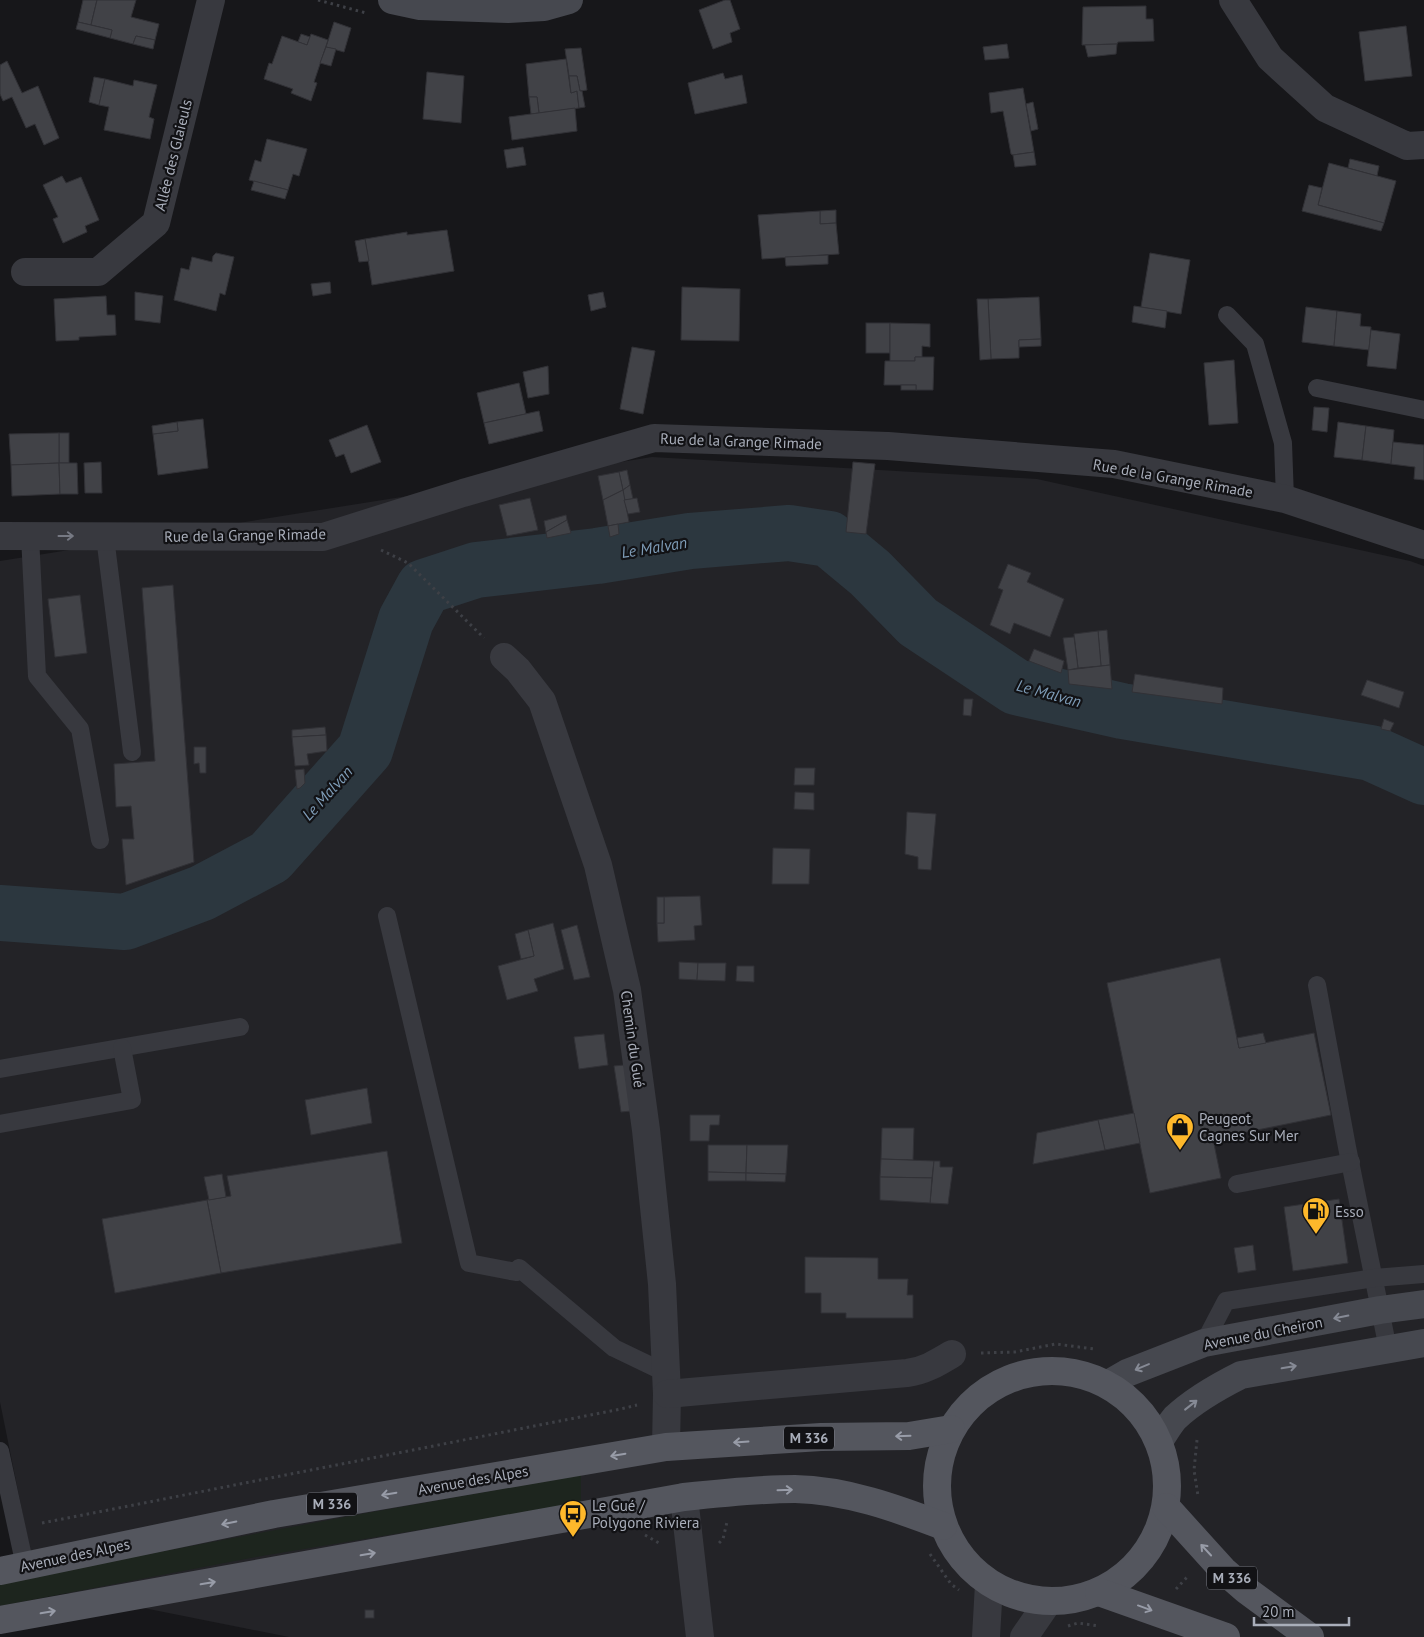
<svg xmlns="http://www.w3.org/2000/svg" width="1424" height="1637" viewBox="0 0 1424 1637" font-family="'PT Sans',sans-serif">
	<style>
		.built { fill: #232327 }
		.green { fill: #1d251e }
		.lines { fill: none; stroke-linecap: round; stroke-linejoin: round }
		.river { stroke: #2c373f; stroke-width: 56 }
		.building { fill: #414247; stroke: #313136 }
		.path { stroke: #3e4046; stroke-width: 3; stroke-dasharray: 2.5 4; stroke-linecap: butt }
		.lane { stroke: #38393f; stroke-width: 18 }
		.street { stroke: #38393f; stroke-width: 28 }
		.secondary { stroke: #46484f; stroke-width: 28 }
		.primary { stroke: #54565e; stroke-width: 28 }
		.oneway { stroke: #767983 }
		.oneway2 { stroke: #868a95 }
		.oneway3 { stroke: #989ca8 }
		.labels { text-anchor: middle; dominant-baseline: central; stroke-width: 4.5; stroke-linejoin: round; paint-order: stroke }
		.shield { fill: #121215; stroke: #7c7f88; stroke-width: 1 }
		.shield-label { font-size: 14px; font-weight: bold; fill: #a9aeba }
		.street-label { font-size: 15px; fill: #a9aeba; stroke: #121215 }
		.poi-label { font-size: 15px; fill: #a9aeba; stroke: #121215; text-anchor: start }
		.water-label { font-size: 16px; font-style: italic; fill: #7e9cb7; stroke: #121215 }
	</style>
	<rect width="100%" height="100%" fill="#17171a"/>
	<path class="built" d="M652 457 1037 479 1410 561 1424 566V1637H289L69 1593 47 1584 35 1575 0 1402V561Z"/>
	<path class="green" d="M581 1475V1503L256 1557 0 1606V1582L350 1516Z"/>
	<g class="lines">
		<path class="river" d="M0 913 125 922 202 893 270 857 365 750 406 620 424 587 476 570 597 556 690 541 789 533 829 539 870 573 918 622 1016 687 1122 711 1371 753 1424 777"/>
	</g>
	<g class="building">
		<path d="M83 0H97L91 25 78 22Z"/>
		<path d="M97 0H136L131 17 159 24 155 40 136 36 133 44 110 38 112 30 91 25Z"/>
		<path d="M725 0H730L740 29 730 33 732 42 713 49 699 10Z"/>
		<path d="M1146 6V19H1153L1154 41 1118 42 1117 44 1082 45 1083 7Z"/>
		<path d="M78 22 112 30 110 38 76 29Z"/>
		<path d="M334 22 351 28 344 52 326 47Z"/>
		<path d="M1406 26 1412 76 1365 81 1359 32Z"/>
		<path d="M301 34 310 37 307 45 298 42Z"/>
		<path d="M311 34 328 40 314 82 317 83 311 101 291 93 293 89 264 79 269 63 272 64 282 36 307 45Z"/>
		<path d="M136 36 155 40 153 49 133 44Z"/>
		<path d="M1007 44 1009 58 985 60 983 47Z"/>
		<path d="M1117 44 1116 54 1088 57 1085 45Z"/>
		<path d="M326 47 336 49 331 66 320 63Z"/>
		<path d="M581 48 587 90 580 91 577 76H569L565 49Z"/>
		<path d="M566 59 571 93 577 91 579 108 539 113 537 97H529L526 64Z"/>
		<path d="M7 61 22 93 38 86 59 138 44 145 35 124 26 128 12 97 3 101 0 94V65Z"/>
		<path d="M427 72 464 76 461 123 423 119Z"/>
		<path d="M723 73 725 79 742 75 747 103 695 114 688 83Z"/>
		<path d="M569 76H577L580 91H582L585 107 579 108 577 91 571 93Z"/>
		<path d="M94 77 105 79 99 105 89 102Z"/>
		<path d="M105 79 133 86 134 80 157 85 149 117 154 119 150 139 104 130 109 107 99 105Z"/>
		<path d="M1023 88 1034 152 1013 155 1011 154 1003 111 991 113 989 93Z"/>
		<path d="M529 97H537L539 113 531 114Z"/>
		<path d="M1033 102 1038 129 1031 131 1026 104Z"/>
		<path d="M575 108 577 131 512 140 509 117Z"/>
		<path d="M267 139 307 149 299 176 293 174 288 190 249 180 255 160 261 162Z"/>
		<path d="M523 147 526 165 507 168 504 150Z"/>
		<path d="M1034 152 1036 165 1015 167 1013 155Z"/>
		<path d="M1350 159 1379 166 1377 176 1348 168Z"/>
		<path d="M1329 163 1396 181 1384 223 1318 205Z"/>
		<path d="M62 176 66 183 81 177 99 220 85 226 87 232 63 243 53 219 58 217 43 185Z"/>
		<path d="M254 181 288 190 285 199 251 190Z"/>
		<path d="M1309 185 1322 188 1318 205 1384 223 1381 231 1302 211Z"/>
		<path d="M836 210V223L820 224V211Z"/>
		<path d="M820 211V224L836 223 839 254 762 259 758 215Z"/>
		<path d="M447 230 454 271 372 285 365 239 407 232V235Z"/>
		<path d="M365 239 369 261 359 262 355 241Z"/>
		<path d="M216 253 234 257 225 295 220 293 216 311 174 300 181 268 189 270 192 257 212 262 213 256Z"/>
		<path d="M1150 253 1190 260 1181 314 1141 307Z"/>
		<path d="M828 255V264L786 266 785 257Z"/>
		<path d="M330 282 331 293 313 296 311 284Z"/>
		<path d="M682 287 740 289 739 341 681 340Z"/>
		<path d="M135 292 163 296 160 323 135 320Z"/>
		<path d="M603 292 606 307 591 311 588 295Z"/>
		<path d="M106 296 107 315H115L116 335 79 337V340L56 341 54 299Z"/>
		<path d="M1039 297 1041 339 1019 340V358L991 359 988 299Z"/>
		<path d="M977 299H988L991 359 980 360Z"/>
		<path d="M1134 306 1167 311 1165 328 1132 322Z"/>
		<path d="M1306 307 1337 311 1334 346 1302 342Z"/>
		<path d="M1337 311 1361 314 1360 326 1371 327 1369 350 1334 346Z"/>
		<rect x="866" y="323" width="24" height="30"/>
		<path d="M890 323 930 324V347L922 346V357H915V361H890Z"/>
		<path d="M1371 330 1400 334 1396 369 1367 366Z"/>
		<path d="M1041 339V346L1019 347V340Z"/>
		<path d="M632 347 655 351 643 414 620 409Z"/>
		<path d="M915 357H934L933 390H916V385H884L885 361H915Z"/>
		<path d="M1234 360 1238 423 1209 425 1204 363Z"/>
		<path d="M548 366 549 394 528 398 523 372Z"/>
		<path d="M519 383 526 414 484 423 477 393Z"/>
		<rect x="901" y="385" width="15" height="5"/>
		<path d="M1314 407 1329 408 1327 432 1312 430Z"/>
		<path d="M539 411 543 431 489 444 484 423Z"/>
		<path d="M203 419 208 468 158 475 153 434 178 431 177 422Z"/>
		<path d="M177 422 178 431 153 434 152 426Z"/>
		<path d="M1338 422 1366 426 1362 460 1334 457Z"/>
		<path d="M367 425 381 462 351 473 344 454 336 457 329 440Z"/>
		<path d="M1366 426 1394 430 1391 464 1362 460Z"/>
		<rect x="59" y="433" width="10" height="30"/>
		<path d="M59 433V463L11 465 9 434Z"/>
		<path d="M1393 442 1424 445V480L1414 479 1415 467 1391 464Z"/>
		<path d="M101 462 102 493H85L84 463Z"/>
		<path d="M853 462 875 464 866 534 846 532Z"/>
		<path d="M59 463 60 494 12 496 11 465Z"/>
		<path d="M59 463H77L78 494H60Z"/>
		<path d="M627 470 630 485 623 490 619 472Z"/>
		<path d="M619 472 623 490 603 500 598 476Z"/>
		<path d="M630 485 633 499 624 500 623 490Z"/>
		<path d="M623 490 629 522 608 526 603 500Z"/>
		<path d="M530 498 538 530 507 536 499 505Z"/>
		<path d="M637 498 640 512 628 514 624 500Z"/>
		<path d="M566 515 567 520 546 532 544 521Z"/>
		<path d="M567 520 571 533 547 538 546 532Z"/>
		<path d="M618 524 619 534 610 537 608 526Z"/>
		<path d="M1008 564 1031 573 1027 582 1064 599 1050 637 1014 623 1010 634 990 625 1003 590 998 588Z"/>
		<path d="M173 585 194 862 126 885 122 839H134L131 806 116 807 114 764 155 761 142 588Z"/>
		<path d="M80 595 87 653 55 657 48 599Z"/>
		<path d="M1107 630 1110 665 1101 666 1098 631Z"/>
		<path d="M1098 631 1101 666 1078 668 1074 634Z"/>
		<path d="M1074 637 1078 668 1068 670 1063 638Z"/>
		<path d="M1034 649 1064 661 1061 673 1029 661Z"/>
		<path d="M1110 665 1112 689 1069 684 1068 670Z"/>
		<path d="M1135 674 1223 688 1222 704 1132 692Z"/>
		<path d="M1367 680 1404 692 1399 708 1361 695Z"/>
		<path d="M964 699H973L971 716 963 715Z"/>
		<path d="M1384 719 1394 723 1390 731 1381 729Z"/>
		<path d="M325 727 326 735 292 737V730Z"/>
		<path d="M326 735 327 751 307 754 309 765 295 766 292 737Z"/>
		<path d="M194 747H206V773H200L199 763 194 764Z"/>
		<path d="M795 768H815L814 785H794Z"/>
		<path d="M304 769 305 783 300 788 297 789 295 770Z"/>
		<path d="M795 792 814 793V810L794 809Z"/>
		<path d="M907 812 936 814 931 870 918 869V857L905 854Z"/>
		<path d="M773 848 810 849 809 884H772Z"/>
		<path d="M700 896 702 925 694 926 695 940 658 942 657 923H664V897Z"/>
		<rect x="657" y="897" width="7" height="26"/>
		<path d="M553 923 564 969 534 979 538 991 507 1000 498 966 534 956 528 930Z"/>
		<path d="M577 925 590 977 574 980 561 930Z"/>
		<path d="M528 930 534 956 521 959 515 934Z"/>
		<path d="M1220 958 1239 1048 1314 1033 1331 1115 1213 1139 1221 1178 1150 1193 1107 983Z"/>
		<path d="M679 962 698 963 697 980 679 979Z"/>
		<path d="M698 963H726L725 981 697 980Z"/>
		<path d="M737 966H754V982L736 981Z"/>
		<path d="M1263 1033 1266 1043 1239 1048 1237 1038Z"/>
		<path d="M604 1034 608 1065 579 1069 574 1037Z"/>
		<path d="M624 1065 631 1111 621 1112 614 1066Z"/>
		<path d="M367 1088 372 1123 311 1135 305 1100Z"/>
		<path d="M1134 1113 1140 1143 1105 1150 1098 1120Z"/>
		<path d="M690 1115H720L719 1125H710L709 1141H690Z"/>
		<path d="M1098 1120 1105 1150 1033 1164 1037 1133Z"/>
		<path d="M882 1128H914L913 1160 881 1159Z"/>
		<path d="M708 1145H747L746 1173 708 1172Z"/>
		<path d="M747 1145H788L786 1174 746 1173Z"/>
		<path d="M387 1151 402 1243 221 1273 207 1200 231 1196 227 1176Z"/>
		<path d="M881 1159 934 1161 932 1178 880 1177Z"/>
		<path d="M934 1161H940V1167H953L948 1204 930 1203Z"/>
		<path d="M708 1172 746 1173V1181H708Z"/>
		<path d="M746 1173 786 1174 785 1182 746 1181Z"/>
		<path d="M222 1174 226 1197 209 1200 204 1177Z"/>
		<path d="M880 1177 932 1178 930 1203 880 1200Z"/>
		<path d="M1339 1199 1348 1263 1293 1271 1284 1207Z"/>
		<path d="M207 1200 221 1273 115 1293 102 1219Z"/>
		<path d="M1253 1245 1256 1270 1238 1273 1234 1248Z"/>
		<path d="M805 1257 878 1258V1279H908L907 1295H913V1318H846V1313H821V1293H805Z"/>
		<rect x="365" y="1610" width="9" height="8"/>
	</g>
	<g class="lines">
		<g class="path">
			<path d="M318 0 366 13"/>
			<path d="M381 550 408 563 484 638"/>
			<path d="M981 1353 1015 1352 1056 1344 1094 1349"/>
			<path d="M1197 1440 1194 1470 1198 1496"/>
			<path d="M42 1523 621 1409 637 1405"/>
			<path d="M645 1535 659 1543"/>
			<path d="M719 1543 723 1539 727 1522"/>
			<path d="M930 1554 951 1584 959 1590"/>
			<path d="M1176 1589 1189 1575"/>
			<path d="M1068 1626 1078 1623 1099 1626"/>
		</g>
		<g class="lane">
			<path d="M1227 315 1255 344 1283 443 1285 499"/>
			<path d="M1317 388 1424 410"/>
			<path d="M30 536 37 676 80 729 100 840"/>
			<path d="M105 537 132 752"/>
			<path d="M387 916 469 1263 516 1272 519 1268 614 1348 666 1373"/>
			<path d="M1317 985 1347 1147 1388 1349"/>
			<path d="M0 1069 240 1027"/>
			<path d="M0 1124 132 1100 122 1048"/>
			<path d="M1237 1184 1351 1162"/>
			<path d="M1204 1343 1226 1301 1374 1278 1424 1274"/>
			<path d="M0 1451 25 1566"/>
		</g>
		<g class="street">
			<path d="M1233 0 1270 58 1325 108 1407 146 1424 145"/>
			<path d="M25 272H98L156 223 211 0"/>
			<path d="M0 536 323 537 463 493 654 438 888 446 1114 464 1285 499 1424 545"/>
			<path d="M504 657 518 670 542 701 598 865 627 990 646 1130 662 1284 667 1394 666 1447"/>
			<path d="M667 1394 907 1373C924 1371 937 1363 952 1354"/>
			<path d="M684 1497 700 1637"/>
			<path d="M986 1637 989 1584"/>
			<path d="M1024 1637 1048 1602"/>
		</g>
		<g class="secondary">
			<path d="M392 0 420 6 508 9 544 7 569 0"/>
			<path d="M1108 1384 1127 1373 1204 1343 1380 1310 1424 1304"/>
			<path d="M1159 1441C1164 1434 1169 1425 1175 1418 1194 1400 1217 1387 1241 1375L1424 1343"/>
		</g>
		<g class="primary">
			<circle cx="1052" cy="1486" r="115"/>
			<path d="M1166 1507 1223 1570 1246 1590 1310 1637"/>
			<path d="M0 1571 274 1514 666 1447 821 1437 909 1436 951 1429"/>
			<path d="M1099 1592 1226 1637"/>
			<path d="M0 1620 684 1497C721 1493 758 1489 795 1489 846 1490 896 1508 943 1526"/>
		</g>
	</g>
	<defs><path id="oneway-shaft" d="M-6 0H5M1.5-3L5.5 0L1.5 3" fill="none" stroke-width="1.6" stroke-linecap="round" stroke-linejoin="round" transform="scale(1.25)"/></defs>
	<use class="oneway" href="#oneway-shaft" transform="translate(66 536)"/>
	<g class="oneway2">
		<use href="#oneway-shaft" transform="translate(1341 1317) rotate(169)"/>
		<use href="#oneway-shaft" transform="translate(1142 1367) rotate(157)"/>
		<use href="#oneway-shaft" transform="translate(1289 1367) rotate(-10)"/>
		<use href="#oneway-shaft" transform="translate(1191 1405) rotate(-38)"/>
	</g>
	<g class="oneway3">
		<use href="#oneway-shaft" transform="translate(903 1436) rotate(178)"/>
		<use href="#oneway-shaft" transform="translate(741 1442) rotate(176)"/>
		<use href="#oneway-shaft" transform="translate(618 1455) rotate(170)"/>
		<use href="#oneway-shaft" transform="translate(785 1490) rotate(-2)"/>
		<use href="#oneway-shaft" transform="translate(389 1494) rotate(170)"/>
		<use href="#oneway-shaft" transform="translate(229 1523) rotate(168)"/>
		<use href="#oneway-shaft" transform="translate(1206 1550) rotate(-133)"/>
		<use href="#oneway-shaft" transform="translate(368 1554) rotate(-10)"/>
		<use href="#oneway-shaft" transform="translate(208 1583) rotate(-10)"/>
		<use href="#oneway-shaft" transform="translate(1145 1608) rotate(20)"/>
		<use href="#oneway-shaft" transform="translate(48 1612) rotate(-10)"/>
	</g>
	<defs>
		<symbol id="shop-pin" viewBox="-11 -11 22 30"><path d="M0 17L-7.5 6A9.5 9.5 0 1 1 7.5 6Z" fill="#feb82b" stroke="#121215"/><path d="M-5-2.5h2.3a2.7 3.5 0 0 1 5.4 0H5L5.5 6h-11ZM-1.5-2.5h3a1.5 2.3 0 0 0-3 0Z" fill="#111"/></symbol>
		<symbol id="fuel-pin" viewBox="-11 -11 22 30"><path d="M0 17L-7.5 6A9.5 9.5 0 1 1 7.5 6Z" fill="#feb82b" stroke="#121215"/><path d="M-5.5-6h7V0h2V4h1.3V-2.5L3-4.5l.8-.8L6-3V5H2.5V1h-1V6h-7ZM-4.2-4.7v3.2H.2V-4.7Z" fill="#111"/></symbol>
		<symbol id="bus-pin" viewBox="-11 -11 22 30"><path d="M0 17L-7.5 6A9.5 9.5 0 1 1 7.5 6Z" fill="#feb82b" stroke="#121215"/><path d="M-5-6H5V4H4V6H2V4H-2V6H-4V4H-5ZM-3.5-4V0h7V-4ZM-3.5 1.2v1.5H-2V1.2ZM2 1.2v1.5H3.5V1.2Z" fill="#111"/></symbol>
	</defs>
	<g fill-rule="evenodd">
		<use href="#shop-pin" x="1164" y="1111" width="32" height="43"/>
		<use href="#fuel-pin" x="1300" y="1195" width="32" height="43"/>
		<use href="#bus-pin" x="557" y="1498" width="32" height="43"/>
	</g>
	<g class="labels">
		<g class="shield">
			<rect x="784" y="1426.5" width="50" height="23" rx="4"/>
			<rect x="307" y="1492.5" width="50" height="23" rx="4"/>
			<rect x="1207" y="1566.5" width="50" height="23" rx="4"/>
		</g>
		<g class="shield-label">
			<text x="809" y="1438">M 336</text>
			<text x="332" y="1504">M 336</text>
			<text x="1232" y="1578">M 336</text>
		</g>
		<g class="street-label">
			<text transform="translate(173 155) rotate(-76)">Allée des Glaieuls</text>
			<text transform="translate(741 441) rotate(2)">Rue de la Grange Rimade</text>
			<text transform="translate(1173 478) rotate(10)">Rue de la Grange Rimade</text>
			<text transform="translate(245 535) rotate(-1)">Rue de la Grange Rimade</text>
			<text transform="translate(633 1039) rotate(82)">Chemin du Gué</text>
			<text transform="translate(1263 1333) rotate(-11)">Avenue du Cheiron</text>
			<text transform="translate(473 1480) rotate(-10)">Avenue des Alpes</text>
			<text transform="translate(75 1555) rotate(-12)">Avenue des Alpes</text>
		</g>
		<g class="poi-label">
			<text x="1199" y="1118">Peugeot<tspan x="1199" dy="17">Cagnes Sur Mer</tspan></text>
			<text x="1335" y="1211">Esso</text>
			<text x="592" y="1505">Le Gué /<tspan x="592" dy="17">Polygone Riviera</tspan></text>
		</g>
		<g class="water-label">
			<text transform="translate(654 547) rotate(-9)">Le Malvan</text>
			<text transform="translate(1049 693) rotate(15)">Le Malvan</text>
			<text transform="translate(327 793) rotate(-48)">Le Malvan</text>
		</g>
	</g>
	<path d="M1254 1617v8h95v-8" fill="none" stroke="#a9aeba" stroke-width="2.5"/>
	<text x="1262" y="1617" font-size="15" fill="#a9aeba" stroke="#121215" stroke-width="4" paint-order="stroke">20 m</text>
</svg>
